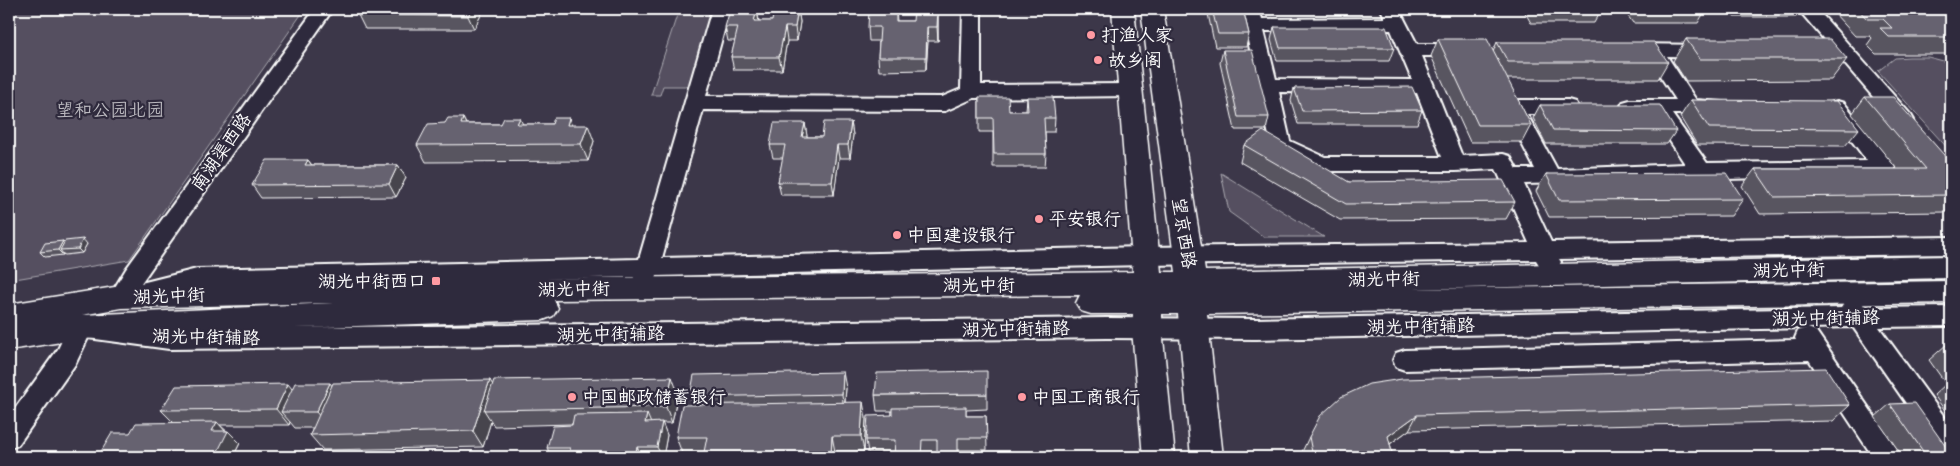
<svg xmlns="http://www.w3.org/2000/svg" width="1960" height="466" viewBox="0 0 1960 466" font-family="'Shantell Sans','LXGW WenKai TC',sans-serif">
	<style>
		.green { fill: #555060; stroke: #aaa8b0 }
		.lines { fill: none; stroke-linecap: round; stroke-linejoin: round }
		.minor-casing { stroke: #fff; stroke-width: 4 }
		.major-casing { stroke: #fff; stroke-width: 3 }
		.minor { fill: #2f2a3d; fill-rule: evenodd }
		.major { fill: #2f2a3d; fill-rule: evenodd }
		.wall { fill: #585460; stroke: #fff }
		.shaded-wall { fill: #47454e; stroke: #fff }
		.building { fill: #666270; stroke: #fff }
		.poi-dot { fill: #ff9aa2; stroke: #2f2a3d; stroke-width: 2 }
		.labels { text-anchor: middle; dominant-baseline: central; stroke-width: 4.5; stroke-linejoin: round; paint-order: stroke }
		.poi-label { font-size: 18px; fill: #fff; stroke: #2f2a3d; text-anchor: start }
		.park-label { font-size: 18px; fill: #bbb9bf; stroke: #2f2a3d }
		.street-label { font-size: 18px; fill: #fff; stroke: #2f2a3d }
	</style>
	<rect width="100%" height="100%" fill="#3c3749"/>
	<filter id="ink" filterUnits="userSpaceOnUse"><feTurbulence type="fractalNoise" baseFrequency=".02" numOctaves="2"/><feDisplacementMap in="SourceGraphic" scale="10" xChannelSelector="R" yChannelSelector="G"/><feConvolveMatrix kernelMatrix="1 2 1 2 8 2 1 2 1" color-interpolation-filters="sRGB"/></filter>
	<g filter="url(#ink)">
		<g class="green">
			<path d="M9 9H305L129 260 9 280Z"/>
			<path d="M679 9H711L689 86H663L660 95H651Z"/>
			<path d="M1909 57H1928L1951 63V152L1878 71 1895 58Z"/>
			<path d="M1221 173 1324 237H1264L1229 212Z"/>
		</g>
		<g class="lines">
			<defs>
				<g id="minor">
					<path d="M315 9H333L141 283 197 269 639 259 712 9H730L706 96 942 97 961 89 963 9H981V85L1131 84 1138 85 1141 90 1138 95 1131 96 974 98 945 111 703 110 662 258 1144 247 1529 243 1496 169 1455 171H1322L1274 150 1271 145 1241 9H1259L1262 19 1385 18 1381 9H1399L1417 44H1464L1471 46 1474 50 1471 54 1464 56H1422L1462 156 1503 154 1510 156 1517 169H1535L1503 107 1506 102 1513 100H1568L1575 102 1578 107 1575 112 1568 114H1527L1557 169 1685 164 1652 114 1623 112 1620 107 1623 102 1630 100H1676L1647 56 1624 54 1621 50 1624 46 1631 44 1709 45 1716 47 1719 51 1716 55 1709 57 1667 56 1696 100 1723 102 1726 107 1723 112 1716 114H1672L1707 163 1867 161 1827 108 1830 103 1837 101 1844 103 1892 163 1895 168 1892 173 1884 175 1524 184 1551 242 1951 237V254L1559 259 1561 262 1557 268 1549 271 1541 268 1536 260 1144 265 657 276 652 288 644 291 636 288 632 282 634 277 197 287 142 301 133 297 129 304 121 306 113 304 109 297 126 269ZM1391 30 1412 80 1276 79 1264 31ZM1279 92 1417 93 1442 157H1325L1290 141Z"/>
					<path d="M1798 9H1817L1911 115 1914 120 1911 125 1904 127 1897 125Z"/>
					<path d="M1853 300 1861 302 1866 308 1951 307V326L1879 327 1951 426V457L1942 455 1853 327 1808 328 1816 331 1897 449 1901 457H1873L1809 360 1405 370 1396 367 1393 360 1396 353 1405 350 1796 340 1795 338 1798 331 1806 328 1256 339 1107 338 169 349 88 338 76 363 18 445 9 448V417L58 349 72 320 81 317 169 329 1107 318 1256 319 1841 308 1845 302Z"/>
				</g>
				<path id="major" d="M1112 9H1134L1161 272H1176L1141 9H1163L1205 271 1951 256V278L1413 289 1951 281V303L1207 314 1223 457H1191L1178 314H1162V329L1175 457H1143L1132 329 1133 314H1091L1081 311 1076 303 1080 295 554 300 558 308 553 316 543 320 265 329 81 339 9 350V304L121 286 245 282 1133 272ZM333 303 82 315 121 308Z"/>
			</defs>
			<use href="#minor" class="minor-casing"/>
			<use href="#major" class="major-casing"/>
			<use href="#minor" class="minor"/>
			<use href="#major" class="major"/>
		</g>
		<g class="wall">
			<path d="M484 9 474 29H365L358 15Z"/>
			<path d="M798 9 800 22 797 41H787L782 70H734L731 57 735 41H728L725 27 757 10 759 21H772Z"/>
			<path d="M938 9V41H928L926 70 879 71 878 57 879 41H869L868 27 896 10 897 21H913Z"/>
			<path d="M1207 9H1243L1249 34 1246 47H1215Z"/>
			<path d="M1421 9H1486L1485 12 1423 13Z"/>
			<path d="M1523 9H1600L1601 10 1594 23H1531Z"/>
			<path d="M1623 9H1706L1698 23H1633Z"/>
			<path d="M1727 9H1801L1796 17H1734Z"/>
			<path d="M1837 9H1951V54H1876L1867 45 1872 38 1870 36H1855L1834 13Z"/>
			<path d="M1274 27 1394 48 1389 61H1277L1271 40Z"/>
			<path d="M1438 39 1493 52 1497 42 1668 62 1658 79H1507L1531 125 1522 142H1470L1431 56Z"/>
			<path d="M1686 39 1847 59 1831 80 1686 81 1673 61Z"/>
			<path d="M1223 50 1269 117 1266 130H1235L1220 63Z"/>
			<path d="M1294 88 1422 110 1417 124H1298L1291 101Z"/>
			<path d="M979 97 1009 111H1026L1027 97 1055 118 1054 132H1045L1046 154 1045 167H993V132H979Z"/>
			<path d="M1865 97 1951 163V209L1948 212 1760 214 1742 186 1755 169H1897L1852 114Z"/>
			<path d="M1691 100 1859 129 1845 146 1697 145 1680 117Z"/>
			<path d="M1540 105 1676 131 1667 144H1546L1533 118Z"/>
			<path d="M463 118 466 124H552L569 118 571 125 594 141 588 161 426 162 417 145 445 123Z"/>
			<path d="M851 122 853 135 850 158H839L834 195H781L778 182 783 158H773L770 145 805 123 807 137H822Z"/>
			<path d="M1244 145 1349 182 1515 202 1506 219 1340 220 1240 162Z"/>
			<path d="M308 160 312 165H398L406 178 396 197 261 198 252 185Z"/>
			<path d="M1546 174 1743 199 1731 216 1549 217 1536 191Z"/>
			<path d="M63 241 64 243 87 244 82 253 65 255 63 254V255L45 257 40 252Z"/>
			<path d="M1947 344H1951V419L1934 395 1946 384 1929 360Z"/>
			<path d="M492 385 678 393 672 423H662L667 435 663 457H552L547 448 572 424 494 426 491 421 483 447 323 450 310 435 313 428H295L290 422 289 425H220L240 443 233 457H102L99 455 130 433 174 423 161 410 292 389 332 386Z"/>
			<path d="M846 388 845 402 866 418 864 451 682 453 676 437 693 405 690 397Z"/>
			<path d="M987 394V409L966 410V416H986L987 450H959L937 452 868 453 866 440 892 415V411H877L875 395Z"/>
			<path d="M1341 397 1850 405 1833 421 1409 430 1390 444 1393 457H1303L1302 452 1309 437Z"/>
			<path d="M1890 404 1951 457H1903L1875 417Z"/>
		</g>
		<g class="shaded-wall">
			<path d="M472 9H484L474 29 468 16Z"/>
			<path d="M798 9 800 22 797 41 795 27Z"/>
			<path d="M938 9V41L937 27Z"/>
			<path d="M757 10 759 23 754 21Z"/>
			<path d="M785 27 787 41 782 70 779 57Z"/>
			<path d="M927 27 928 41 926 70V57Z"/>
			<path d="M463 118 471 135 461 124Z"/>
			<path d="M520 118 527 134 517 124Z"/>
			<path d="M569 118 575 135 567 125Z"/>
			<path d="M851 122 853 135 850 158 848 145Z"/>
			<path d="M805 123 807 136 805 151 802 137Z"/>
			<path d="M588 125 594 141 588 161 581 144Z"/>
			<path d="M837 145 839 158 834 195 832 182Z"/>
			<path d="M308 160 317 173 305 165Z"/>
			<path d="M398 165 406 178 396 197 389 184Z"/>
			<path d="M83 239 87 244 82 253 78 249Z"/>
			<path d="M63 241 68 246 60 250 63 254V255L58 250Z"/>
			<path d="M843 372 846 388 844 410 842 394Z"/>
			<path d="M672 377 678 393 672 423 666 407Z"/>
			<path d="M490 380 499 396 484 410 491 421 483 447 473 431Z"/>
			<path d="M330 383 342 399 329 427 316 412Z"/>
			<path d="M288 384 301 400 281 412 290 422 289 425 276 409Z"/>
			<path d="M863 402 866 418 864 451 861 436Z"/>
			<path d="M647 414 652 426 645 423Z"/>
			<path d="M1417 415 1409 430 1380 451 1388 436Z"/>
			<path d="M217 422 227 433 228 431 240 443 233 457H221L217 453 212 431Z"/>
			<path d="M662 422 667 435 663 457H662L657 447Z"/>
			<path d="M832 436 835 452V457H831Z"/>
			<path d="M637 447 642 457H635Z"/>
		</g>
		<g class="building">
			<path d="M362 9H472L468 16 358 15Z"/>
			<path d="M774 9H798L795 27H785L779 57H731L738 27H725L730 10H757L754 21H772Z"/>
			<path d="M914 9H938L937 27H927L926 57H878L880 27H868L869 10H896V21H913Z"/>
			<path d="M1212 9H1243L1249 34H1218Z"/>
			<path d="M1536 9H1600L1601 10H1537Z"/>
			<path d="M1639 9H1706L1640 10Z"/>
			<path d="M1858 9H1951V37H1889L1880 28H1892L1883 19H1867Z"/>
			<path d="M1274 27H1386L1394 48H1280Z"/>
			<path d="M1438 39H1487L1531 125H1478Z"/>
			<path d="M1686 39H1830L1847 59H1700Z"/>
			<path d="M1497 42H1654L1668 62H1508Z"/>
			<path d="M1223 50H1252L1269 117H1238Z"/>
			<path d="M1412 87 1422 110 1302 111 1294 88Z"/>
			<path d="M979 97H1008L1009 111H1028L1027 97H1053L1055 118H1044L1046 154H994L993 118H979Z"/>
			<path d="M1865 97H1893L1951 163V195L1774 197 1755 169H1926Z"/>
			<path d="M1691 100 1837 101 1859 129 1709 128Z"/>
			<path d="M1540 105H1660L1676 131 1553 130Z"/>
			<path d="M448 118H463L461 124H501L504 118H520L517 124H552L554 118H569L567 125H588L581 144 417 145 428 124 445 123Z"/>
			<path d="M824 122H851L848 145H837L832 182H778L785 145H770L774 123H805L802 137H822Z"/>
			<path d="M1263 131 1349 182 1503 180 1515 202 1346 204 1244 145Z"/>
			<path d="M267 160H308L305 165H398L389 184 252 185Z"/>
			<path d="M1726 173 1743 199 1559 200 1546 174Z"/>
			<path d="M83 239 78 249 60 250 65 241Z"/>
			<path d="M63 241 58 250 40 252 45 243Z"/>
			<path d="M1947 344H1951V350Z"/>
			<path d="M1826 368 1850 405 1417 415 1388 436 1393 457H1313L1309 437 1320 416 1341 397 1369 384 1402 379Z"/>
			<path d="M987 371V394L875 395 877 373Z"/>
			<path d="M843 372 842 394 690 397 694 375Z"/>
			<path d="M672 377 666 407 484 410 494 380Z"/>
			<path d="M490 380 473 431 310 435 333 383Z"/>
			<path d="M295 383H330L316 412H281Z"/>
			<path d="M288 384 276 409 161 410 176 386Z"/>
			<path d="M863 402 861 436H832L831 457H703L707 437H676L682 405Z"/>
			<path d="M1915 403 1951 454V457H1927L1890 404Z"/>
			<path d="M966 407V416H986L987 438H958V457H937V440H922L921 457H894L895 440H866L868 416 892 415V408Z"/>
			<path d="M647 414 645 423 662 422 657 447H637L635 457H609V455H597L596 457H568L570 448H547L553 426 572 425 574 415Z"/>
			<path d="M217 422 212 431H228L217 453 191 454 190 457H121L123 455H99L112 433H130L136 423Z"/>
		</g>
	</g>
	<g class="poi-dot">
		<circle cx="1091" cy="35" r="5"/>
		<circle cx="1098" cy="60" r="5"/>
		<circle cx="1039" cy="219" r="5"/>
		<circle cx="897" cy="235" r="5"/>
		<rect x="431" y="276" width="10" height="10" rx="2.5"/>
		<circle cx="572" cy="397" r="5"/>
		<circle cx="1022" cy="397" r="5"/>
	</g>
	<g class="labels">
		<g class="poi-label">
			<text x="1101" y="35">打渔人家</text>
			<text x="1108" y="60">故乡阁</text>
			<text x="1049" y="219">平安银行</text>
			<text x="907" y="235">中国建设银行</text>
			<text x="426" y="281" text-anchor="end">湖光中街西口</text>
			<text x="582" y="397">中国邮政储蓄银行</text>
			<text x="1032" y="397">中国工商银行</text>
		</g>
		<g class="park-label">
			<text x="110" y="110">望和公园北园</text>
		</g>
		<g class="street-label">
			<text transform="translate(221 152) rotate(-55)">南湖渠西路</text>
			<text transform="translate(1184 233) rotate(81)">望京西路</text>
			<text transform="translate(1789 270) rotate(-1)">湖光中街</text>
			<text transform="translate(1384 279) rotate(-1)">湖光中街</text>
			<text x="979" y="285">湖光中街</text>
			<text transform="translate(574 289) rotate(-1)">湖光中街</text>
			<text transform="translate(169 296) rotate(-2)">湖光中街</text>
			<text transform="translate(1826 318) rotate(-1)">湖光中街辅路</text>
			<text transform="translate(1421 326) rotate(-1)">湖光中街辅路</text>
			<text transform="translate(1016 329) rotate(-1)">湖光中街辅路</text>
			<text transform="translate(611 334) rotate(-1)">湖光中街辅路</text>
			<text transform="translate(206 337) rotate(1)">湖光中街辅路</text>
		</g>
	</g>
	<rect width="1960" height="466" fill="none" stroke="#2f2a3d" stroke-width="30"/>
	<rect x="15" y="15" width="1930" height="436" fill="none" stroke="#fff" stroke-width="2" filter="url(#ink)"/>
</svg>
